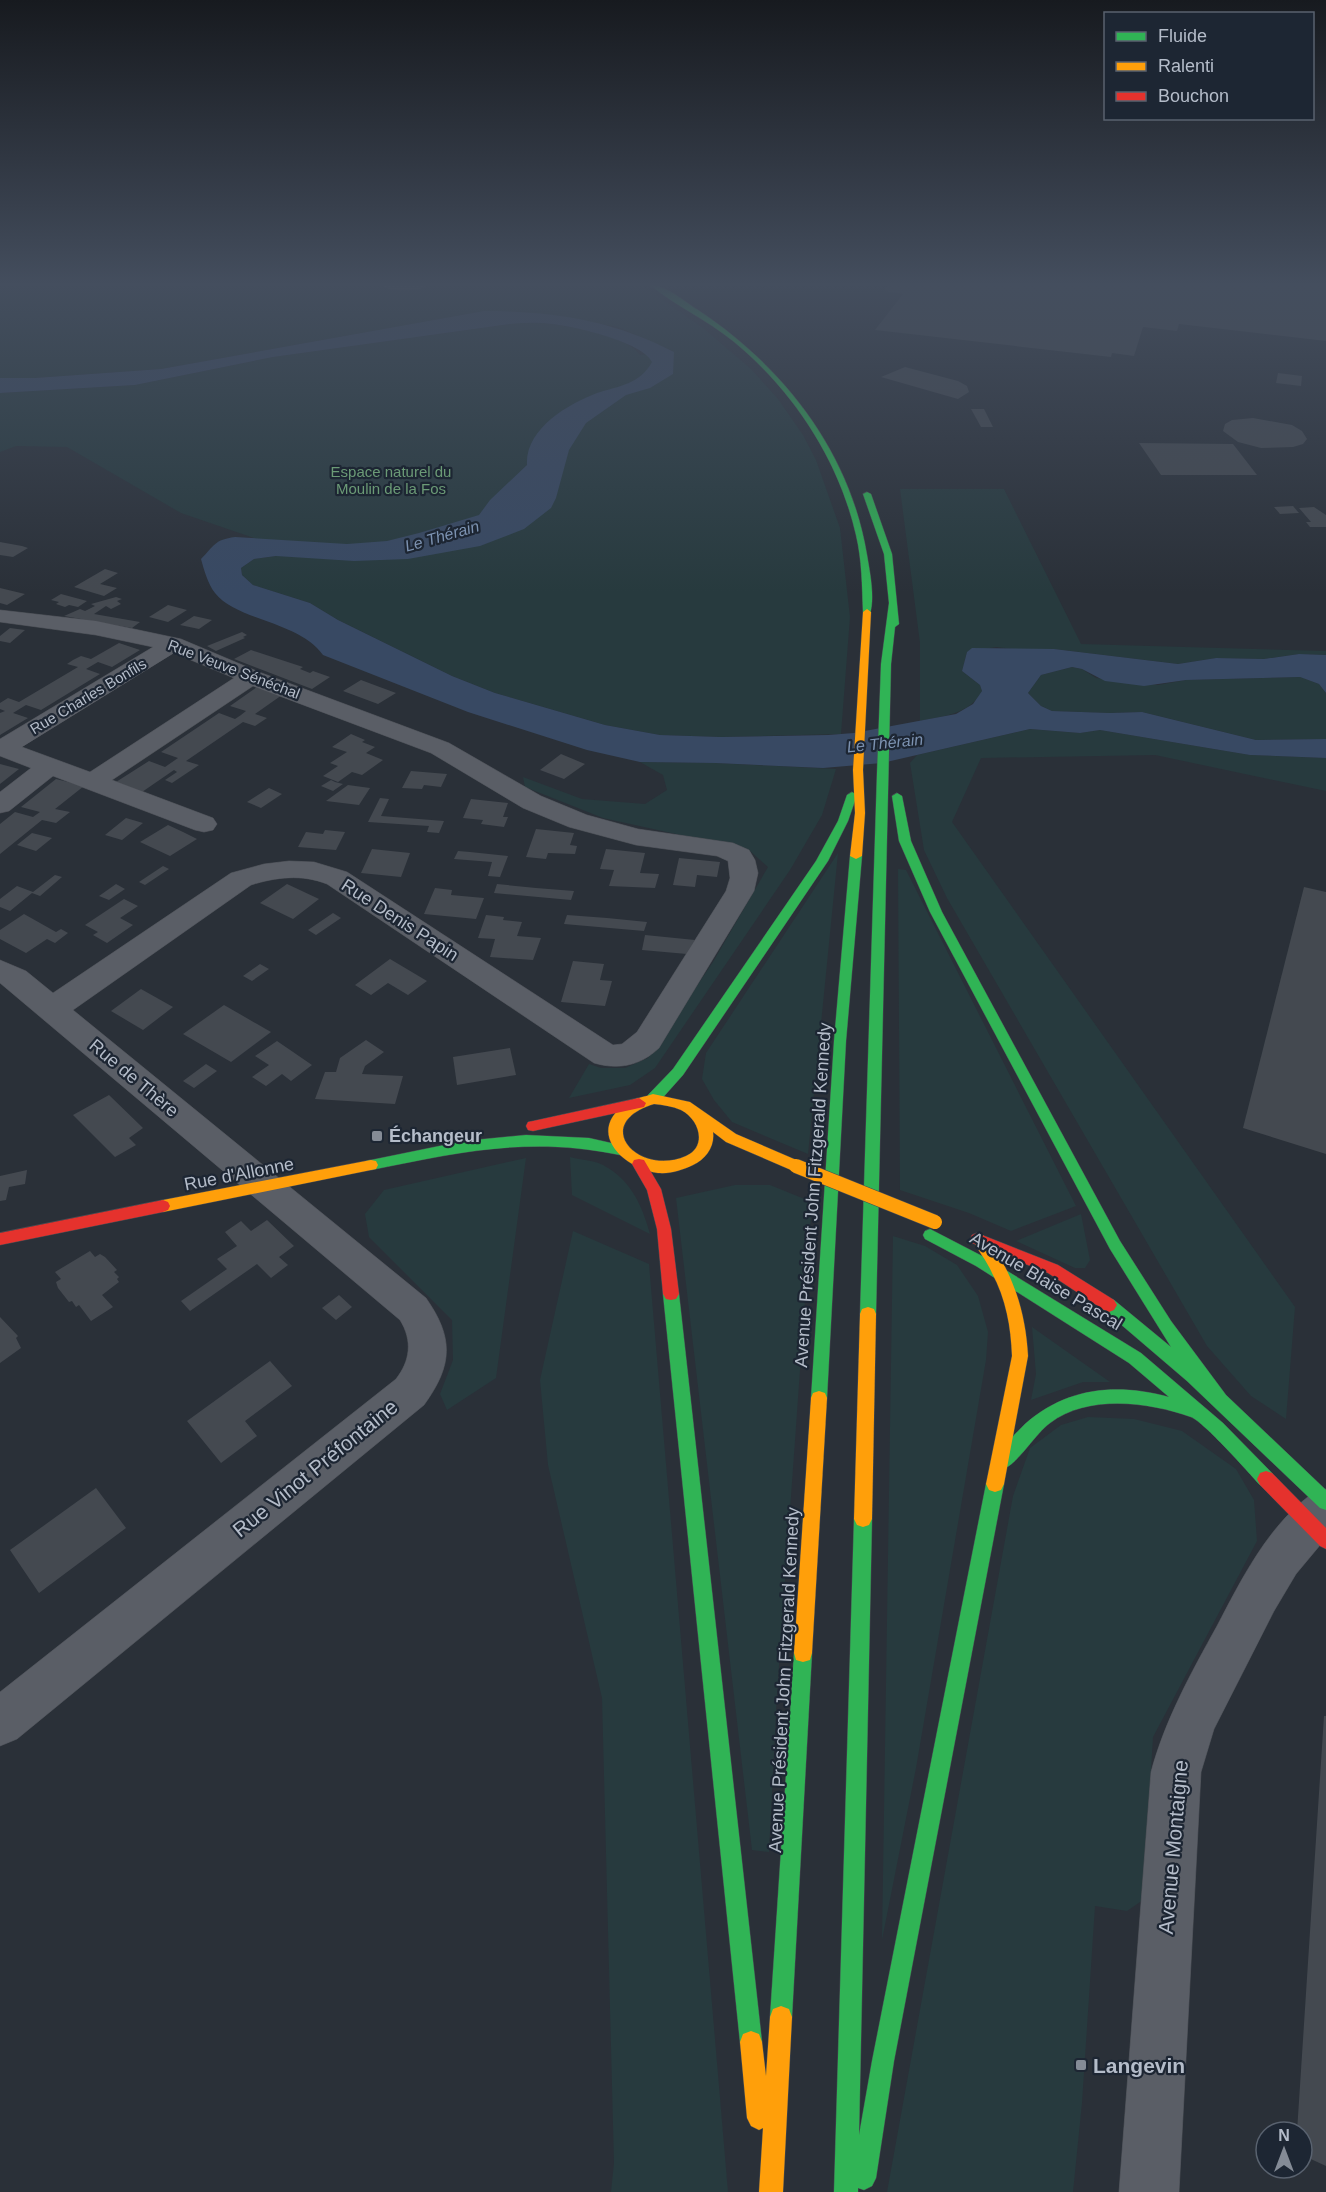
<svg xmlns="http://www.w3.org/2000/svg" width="1326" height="2192" viewBox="0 0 1326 2192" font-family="Arial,sans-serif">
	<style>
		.green { fill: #273a3e }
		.water { fill: #384963 }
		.building { fill: #444950 }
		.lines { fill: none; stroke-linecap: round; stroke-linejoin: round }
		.street-casing { stroke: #484c53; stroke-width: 1 }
		.fast-casing { stroke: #484c53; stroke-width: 1 }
		.slow-casing { stroke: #484c53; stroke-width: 1 }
		.jam-casing { stroke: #484c53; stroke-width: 1 }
		.street { fill: #5a5e66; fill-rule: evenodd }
		.fast { fill: #30b455; fill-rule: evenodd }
		.slow { fill: #ff9f0a; fill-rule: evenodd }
		.jam { fill: #e5322d; fill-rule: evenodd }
		.slow-bridge-casing { stroke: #484c53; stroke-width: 15; stroke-linecap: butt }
		.slow-bridge { stroke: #ff9f0a; stroke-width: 14 }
		.poi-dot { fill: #848b96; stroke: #1d2633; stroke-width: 2 }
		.labels { text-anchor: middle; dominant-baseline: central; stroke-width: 4.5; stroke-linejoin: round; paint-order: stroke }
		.far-park-label { font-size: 15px; fill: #6b9a76; stroke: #1d2633 }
		.far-street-label { font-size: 15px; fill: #b4bcc9; stroke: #1d2633 }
		.far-water-label { font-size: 16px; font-style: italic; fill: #7c92b1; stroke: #1d2633 }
		.street-label { font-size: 18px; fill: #b4bcc9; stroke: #1d2633 }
		.poi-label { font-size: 18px; font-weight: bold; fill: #b4bcc9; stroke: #1d2633; text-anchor: start }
		.near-street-label { font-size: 21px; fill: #b4bcc9; stroke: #1d2633 }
		.near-poi-label { font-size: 21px; font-weight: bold; fill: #b4bcc9; stroke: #1d2633; text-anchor: start }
	</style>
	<rect width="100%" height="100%" fill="#2a3038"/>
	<g class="green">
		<path d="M0 285H638L653 293 703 328 751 369 778 399 803 435 816 460 840 528 850 617 841 734 721 737 660 735 605 725 495 693 452 676 338 620 310 603 253 585 242 575 241 568 254 559 276 556 254 538 181 513 67 447 16 446 0 452V393L135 385 273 357 526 322C551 322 627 334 640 355L673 351 618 327 546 314 484 311 161 369 35 378H0Z"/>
		<path d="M900 489H1004L1081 644 1326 651V655L1299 654 1264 659 1216 658 1178 664 1054 649 1023 650 996 647 967 652 962 671 980 685 982 691C970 714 944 716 920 721V643Z"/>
		<path d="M1072 667 1082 669 1096 678 1158 685 1186 680 1300 677 1319 684 1326 693V739L1256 740 1142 712 1110 713 1052 711 1041 706 1028 693 1041 675Z"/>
		<path d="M1030 729 1080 733 1100 730 1250 755 1326 758V791L1155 755 981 758 952 822 1295 1307 1286 1419 1251 1396 1207 1346 947 898 924 850 910 763 917 755Z"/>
		<path d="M640 762 715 763 836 769 822 815 790 870 655 1068 630 1085 569 1098 589 1064 601 1068H625L648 1058 713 962 768 867 749 850 603 818 525 787 523 777 582 799 645 804 667 790 663 775Z"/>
		<path d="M838 853 808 1154 732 1122 714 1100 702 1079 706 1053Z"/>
		<path d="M898 869 906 870 1076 1206 1011 1231 969 1213 900 1190Z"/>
		<path d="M570 1157C580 1160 593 1160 603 1165 631 1180 642 1205 650 1234L572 1195Z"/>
		<path d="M526 1158 496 1378 447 1410 440 1394 453 1360 452 1320 369 1237 365 1214 384 1190Z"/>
		<path d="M735 1185H770L812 1202 777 1693 769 1852 752 1850 676 1198Z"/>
		<path d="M1081 1214 1090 1260 1085 1268H1075L1016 1241Z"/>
		<path d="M573 1231 649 1264 728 2192H611L614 2163 602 1698 548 1465 540 1380Z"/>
		<path d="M893 1236 925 1246 957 1265 978 1296 988 1332 986 1360 916 1768 882 1940Z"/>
		<path d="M1032 1327 1110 1382H1083L1031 1400 1036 1374Z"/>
		<path d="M1088 1417 1134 1419 1182 1431 1236 1469 1254 1500 1257 1541 1153 1737 1143 1900 1127 1911 1095 1906 1082 2103 1073 2192H887L1013 1496 1030 1448 1061 1425Z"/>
	</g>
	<path class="water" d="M484 311C553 311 613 320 674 352L673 374 650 388 626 395 586 423 569 450 556 498 551 508 524 529 480 546 408 559 354 561 276 556 254 559 241 568 242 575 253 585 310 603 338 620 452 676 495 693 605 725 660 735 721 737 828 735 854 733 956 714 973 704 982 691 980 685 962 671 967 652 972 648 1054 649 1178 664 1216 658 1264 659 1299 654 1326 655V693L1319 684 1300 677 1186 680 1144 686 1105 681 1082 669 1072 667 1041 675 1028 693 1041 706 1052 711 1110 713 1142 712 1256 740 1326 739V758L1250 755 1100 730 1080 733 1030 729 882 763 823 768 715 763 640 762 587 750 468 712 323 655C299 621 237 621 215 593 208 584 204 570 201 559 215 545 214 540 235 537L347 544 387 541 419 533 479 515 490 500 527 465C525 429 568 404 597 393 619 386 640 384 652 362 643 342 573 326 552 324 538 322 524 323 510 324L273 357 135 385 0 393V378H35L161 369Z"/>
	<g class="building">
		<path d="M889 285H1326V341L1179 324 1177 331 1143 327 1134 356 1112 353 1111 357 875 330 903 294 884 291Z"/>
		<path d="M905 367 958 381 967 386 969 392 958 399 881 377Z"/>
		<path d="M1278 373 1302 376 1301 386 1276 383Z"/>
		<path d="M971 409H984L993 427H981Z"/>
		<path d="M1253 418 1292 425 1302 431 1307 439 1303 444 1293 447 1261 448 1238 442 1223 431 1225 424 1232 420Z"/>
		<path d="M1139 443 1233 444 1257 475H1161Z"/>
		<path d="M1293 506 1299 513 1280 514 1274 507Z"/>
		<path d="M1314 507 1326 515V527H1310L1306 522H1311L1299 508Z"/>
		<path d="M0 542 22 546 28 548 13 557 0 555Z"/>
		<path d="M105 569 118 573 100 584 117 588 104 596 74 587Z"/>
		<path d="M0 588 25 594 7 605 0 603Z"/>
		<path d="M61 594 87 601 78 607 69 605 65 607 56 604 59 602 51 600Z"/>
		<path d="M116 597 122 599 117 601 121 604 111 609 106 606 94 614 140 622 132 628 64 616 80 609 85 611 95 606 91 604Z"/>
		<path d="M168 605 187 610 168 622 149 617Z"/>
		<path d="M194 616 212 620 199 629 180 625Z"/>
		<path d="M10 628 25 630 10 643 0 641V636Z"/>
		<path d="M242 632 247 635 243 637 245 638 216 651 207 646Z"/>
		<path d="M119 643 140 650 112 667 98 662 86 669 100 674 41 710 26 705 13 713 28 718 0 735V713L5 711 0 709V703L8 698 19 702 78 667 67 664 73 660 81 656 91 659Z"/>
		<path d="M251 650 303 667 300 669 310 673 313 671 330 677 312 689 234 659Z"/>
		<path d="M361 680 377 686 396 693 378 704 343 691Z"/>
		<path d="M257 687 282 695 255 714 267 718 255 726 243 722 186 761 199 765 172 783 165 780 177 772 174 770 142 792 116 782 149 761 165 767 178 758 161 752 219 713 235 719 241 715 246 711 230 706Z"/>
		<path d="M351 734 365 740 362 742 375 747 366 753 383 760 362 775 352 772 338 782 323 776 338 766 330 763 347 752 332 747Z"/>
		<path d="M561 754 585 764 564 779 540 770Z"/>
		<path d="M0 764 19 769 0 784Z"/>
		<path d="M411 771 447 774 441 787 424 785 422 789 402 788Z"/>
		<path d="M56 779 84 786 55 809 70 812 56 823 42 820 0 854V824L15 812 33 817 40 812 21 807Z"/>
		<path d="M331 780 335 782 343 784 333 791 321 786Z"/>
		<path d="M348 785 370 788 359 805 326 801Z"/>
		<path d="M269 788 282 794 261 808 247 802Z"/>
		<path d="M380 798 389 799 381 816 444 821 439 833 427 832 429 826 368 822Z"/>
		<path d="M471 799 508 803 503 817H508L504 827 481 824 483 820 463 818Z"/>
		<path d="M126 818 143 823 122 840 105 835Z"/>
		<path d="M168 825 183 832 197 839 170 856 140 842Z"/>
		<path d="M536 829 574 833 570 845 577 846 575 854 548 853 546 859 526 857Z"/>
		<path d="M325 830 345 832 336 850 298 847 306 832 323 834Z"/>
		<path d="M32 833 52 838 36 851 17 845Z"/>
		<path d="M372 849 410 853 401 877 361 873Z"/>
		<path d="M606 849 645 853 640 873 659 874 655 888 609 886 614 870 600 869Z"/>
		<path d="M458 851 470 852 508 856 500 877 488 876 492 862 454 859Z"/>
		<path d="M679 858 720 862 717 877 697 875 695 887 673 885Z"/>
		<path d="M163 866 169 869 145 885 139 882Z"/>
		<path d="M55 875 62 877 40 896 32 893 10 911 0 907V899L17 886 33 892Z"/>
		<path d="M116 884 125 889 109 900 99 896Z"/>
		<path d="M287 884 319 899 293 919 260 903Z"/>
		<path d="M497 884 536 888 574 891 571 900 494 893Z"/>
		<path d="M1304 887 1326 892V1154L1243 1128Z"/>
		<path d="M435 888 452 890 451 895 484 898 476 919 424 914Z"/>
		<path d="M124 899 138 906 120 918 133 925 107 943 93 935 98 932 85 925Z"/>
		<path d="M333 913 341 918 316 935 308 930Z"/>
		<path d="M24 914 56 932 61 929 68 933 55 943 47 939 26 953 0 939V930Z"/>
		<path d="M486 915 504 917 503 920 522 922 517 936 541 938 533 960 490 957 495 939 478 938Z"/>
		<path d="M567 915 607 918 647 922 644 931 564 924Z"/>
		<path d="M645 935 695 940 687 954 642 950Z"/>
		<path d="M390 959 427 981 408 995 388 983 371 995 355 985Z"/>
		<path d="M573 961 604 964 600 980 612 981 605 1006 561 1002Z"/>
		<path d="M260 964 269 969 252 981 243 976Z"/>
		<path d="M141 989 173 1007 143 1030 111 1011Z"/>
		<path d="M224 1005 271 1032 231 1062 183 1034Z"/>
		<path d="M366 1040 384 1052 365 1066 362 1074 403 1076 395 1104 315 1099 325 1072H336L340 1058Z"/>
		<path d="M277 1041 312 1065 291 1081 282 1074 266 1086 252 1077 269 1065 255 1056Z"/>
		<path d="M510 1048 516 1075 457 1085 453 1057Z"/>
		<path d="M206 1064 217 1071 194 1088 183 1081Z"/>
		<path d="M109 1095 143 1128 129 1138 136 1145 115 1157 73 1115Z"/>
		<path d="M27 1170 25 1184 9 1187 6 1200 0 1201V1176Z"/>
		<path d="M267 1220 294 1246 279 1257 288 1265 271 1278 257 1264 190 1311 181 1301 227 1269 217 1259 237 1246 225 1232 241 1221 251 1231Z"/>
		<path d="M90 1251 95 1257 100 1254 105 1257 117 1270 114 1272 119 1277 117 1279 119 1282 102 1295 113 1307 91 1321 79 1305 76 1307 72 1301 69 1302 58 1288 56 1282 61 1279 55 1272Z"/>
		<path d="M339 1295 352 1307 336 1320 322 1308Z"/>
		<path d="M0 1317 18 1336 16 1338 21 1348 0 1363Z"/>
		<path d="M270 1361 292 1386 245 1421 257 1436 221 1463 187 1421Z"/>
		<path d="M96 1488 126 1528 39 1593 10 1550Z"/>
		<path d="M1324 1716H1326V2166L1302 2155V2132H1297Z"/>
	</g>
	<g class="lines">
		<defs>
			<g id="street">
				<path d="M381 285H428C420 292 389 292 381 285Z"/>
				<path d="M0 610 96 621 181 639 259 672 449 743 541 796 587 815 638 829 733 843 749 850 755 860 758 873 754 891 659 1048C640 1066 618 1070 594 1063L327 884C302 874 276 877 251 885L73 1010 426 1298C454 1338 453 1365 424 1405L17 1739 0 1746V1692L396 1379C410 1361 413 1341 400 1320L0 983V960L26 971 53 993 231 873 264 864 289 861 314 862 347 872 613 1045 622 1044 637 1032 726 891 730 878 728 861 717 856 636 845 569 827 523 808 431 753 253 686 112 780 213 818 217 824 213 830 204 832 195 830 53 776 9 811 0 813V792L31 768 0 756V739L153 647 96 635 0 622ZM174 653 234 678 90 772 22 747Z"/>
				<path d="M1326 1489V1538L1296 1574 1274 1611 1214 1729 1201 1772 1179 2192H1119L1151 1772C1165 1720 1191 1673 1217 1626 1241 1580 1267 1528 1309 1496 1314 1493 1321 1491 1326 1489Z"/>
			</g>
			<g id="fast">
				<path d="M650 285C666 285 685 302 698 310 784 367 850 452 867 555 870 573 875 597 870 614L863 612C862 586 862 560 856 535 839 460 793 390 733 341 707 320 676 306 650 285Z"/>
				<path d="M867 492 871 494 892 554 899 624 895 627 891 664 876 1314 874 1319 868 1321 862 1319 860 1314 877 773 881 664 889 603 884 554 863 494Z"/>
				<path d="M852 792 857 795 848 821 828 861 683 1075 658 1103H648L646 1099 648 1095 673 1069 816 861 838 821 847 795Z"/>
				<path d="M897 793 902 796 911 841 942 912 1120 1241 1171 1321 1226 1395 1326 1490V1510L1320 1508 1187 1381 1104 1310 1101 1305 1104 1300 1109 1298 1114 1300 1171 1347 1110 1249 930 912 899 841 892 796Z"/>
				<path d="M856 853 862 856 846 1041 827 1398 825 1403 819 1405 813 1403 811 1398 834 1041 850 856Z"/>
				<path d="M526 1135 589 1138 620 1145 625 1146 627 1150 625 1154 620 1155C529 1136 460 1152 371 1170L366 1169 364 1165 366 1161 371 1160 464 1141Z"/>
				<path d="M930 1229 986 1258 1141 1353 1223 1423 1272 1473 1275 1479 1272 1485 1266 1487 1260 1485C1248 1472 1204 1422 1191 1417 1149 1402 1088 1394 1050 1423 1036 1433 1018 1463 1005 1468L999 1466 996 1460C1002 1447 1015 1434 1025 1424 1067 1387 1117 1383 1169 1397L1129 1363 976 1266 925 1239 923 1235 925 1231Z"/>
				<path d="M671 1288 676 1289 679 1294 762 2042 759 2050 751 2053 743 2050 740 2042 663 1294 666 1289Z"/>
				<path d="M995 1476 1001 1478 1004 1484 894 2061 876 2178 872 2186 864 2190 858 2188V2192H834L854 1519 857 1513 863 1511 869 1513 872 1519 859 2135 872 2061 986 1484 989 1478Z"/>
				<path d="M803 1644 810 1646 812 1653 792 2017 789 2025 781 2028 773 2025 770 2017 794 1653 796 1646Z"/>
			</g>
			<g id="slow">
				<path d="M867 609 871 612 863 770 865 813 862 856 856 859 850 856 855 813 853 770 863 612Z"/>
				<path d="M653 1094 690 1102 736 1134 801 1162 803 1166 801 1170H791L726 1142 713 1132C715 1146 706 1159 693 1165 682 1170 671 1174 658 1173 622 1168 585 1131 627 1103 634 1098 645 1097 653 1094ZM654 1104C663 1105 672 1106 681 1110 699 1119 708 1146 686 1156 639 1177 589 1124 654 1104Z"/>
				<path d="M371 1160 376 1161 378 1165 376 1169 371 1170 163 1212 158 1210 156 1206 158 1202 163 1200Z"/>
				<path d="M980 1234C989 1237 993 1247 998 1254 1017 1286 1026 1319 1028 1356L1004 1484 1001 1490 995 1492 989 1490 986 1484 1012 1356C1011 1327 1006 1299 992 1273 987 1261 978 1251 973 1240L975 1236Z"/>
				<path d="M868 1307 874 1309 876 1314 872 1519 869 1525 863 1527 857 1525 854 1519 860 1314 862 1309Z"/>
				<path d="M819 1391 825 1393 827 1398 812 1653 810 1660 803 1662 796 1660 794 1653 811 1398 813 1393Z"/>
				<path d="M781 2006 789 2009 792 2017 783 2192H759L763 2128 759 2130 751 2126 747 2118 740 2042 743 2034 751 2031 759 2034 762 2042 766 2076 770 2017 773 2009Z"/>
			</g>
			<g id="jam">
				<path d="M639 1098 646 1103 644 1107 533 1131 528 1130 526 1126 528 1122 533 1121Z"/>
				<path d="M639 1159 644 1160 661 1189 671 1229 679 1294 676 1299 671 1300 666 1299 663 1294 657 1229 647 1190 632 1164 634 1160Z"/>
				<path d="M163 1200 168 1202 170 1206 168 1210 163 1212 0 1245V1233Z"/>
				<path d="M977 1233 1058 1265 1114 1300 1117 1305 1114 1310 1109 1312 1104 1310 1048 1273 972 1243 970 1239 972 1235Z"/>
				<path d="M1266 1471 1272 1473 1326 1528V1549L1320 1546 1260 1485 1257 1479 1260 1473Z"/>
			</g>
		</defs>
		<use href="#street" class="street-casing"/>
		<use href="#fast" class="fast-casing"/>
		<use href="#slow" class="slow-casing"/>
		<use href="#jam" class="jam-casing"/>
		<use href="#street" class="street"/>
		<use href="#fast" class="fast"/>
		<use href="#slow" class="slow"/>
		<use href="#jam" class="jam"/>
		<defs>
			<path id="slow-bridge" d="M796 1166 935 1222"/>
		</defs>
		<use href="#slow-bridge" class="slow-bridge-casing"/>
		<use href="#slow-bridge" class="slow-bridge"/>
	</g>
	<linearGradient id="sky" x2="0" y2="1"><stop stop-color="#171a1f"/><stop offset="0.48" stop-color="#444e5e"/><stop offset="1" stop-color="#444e5e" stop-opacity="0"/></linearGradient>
	<rect width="1326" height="592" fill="url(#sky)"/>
	<g class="poi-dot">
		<rect x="371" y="1130" width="12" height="12" rx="3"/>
		<rect x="1075" y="2059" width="12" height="12" rx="3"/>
	</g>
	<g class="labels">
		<g class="far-park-label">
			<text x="391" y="471">Espace naturel du<tspan x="391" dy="17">Moulin de la Fos</tspan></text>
		</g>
		<g class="far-street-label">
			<text transform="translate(234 669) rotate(21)">Rue Veuve Sénéchal</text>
			<text transform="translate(88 696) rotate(-31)">Rue Charles Bonfils</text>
		</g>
		<g class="far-water-label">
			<text transform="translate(442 536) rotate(-16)">Le Thérain</text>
			<text transform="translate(885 743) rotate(-6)">Le Thérain</text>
		</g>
		<g class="street-label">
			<text transform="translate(400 920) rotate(33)">Rue Denis Papin</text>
			<text transform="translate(134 1078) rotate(40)">Rue de Thère</text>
			<text transform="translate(239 1174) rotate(-11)">Rue d'Allonne</text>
			<text transform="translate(813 1195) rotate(-86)">Avenue Président John Fitzgerald Kennedy</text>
			<text transform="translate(1046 1281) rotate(31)">Avenue Blaise Pascal</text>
			<text transform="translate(784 1680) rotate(-87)">Avenue Président John Fitzgerald Kennedy</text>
		</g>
		<g class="poi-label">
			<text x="389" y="1136">Échangeur</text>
		</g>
		<g class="near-street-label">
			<text transform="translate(315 1468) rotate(-39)">Rue Vinot Préfontaine</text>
			<text transform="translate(1173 1847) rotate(-85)">Avenue Montaigne</text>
		</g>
		<g class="near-poi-label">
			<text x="1093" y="2065">Langevin</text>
		</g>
	</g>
	<rect x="1104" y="12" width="210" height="108" fill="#1d2633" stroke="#59626f" stroke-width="1.5"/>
	<rect x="1116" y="32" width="30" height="9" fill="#30b455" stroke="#59626f" stroke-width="1.5"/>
	<text x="1158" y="42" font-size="18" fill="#b4bcc9">Fluide</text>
	<rect x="1116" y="62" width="30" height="9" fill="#ff9f0a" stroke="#59626f" stroke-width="1.5"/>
	<text x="1158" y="72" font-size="18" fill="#b4bcc9">Ralenti</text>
	<rect x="1116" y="92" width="30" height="9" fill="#e5322d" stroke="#59626f" stroke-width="1.5"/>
	<text x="1158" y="102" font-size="18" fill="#b4bcc9">Bouchon</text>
	<g transform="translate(1284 2150)"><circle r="28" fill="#1d2633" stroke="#59626f" stroke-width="1.5"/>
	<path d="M0-4.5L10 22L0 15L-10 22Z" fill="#848b96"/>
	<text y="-9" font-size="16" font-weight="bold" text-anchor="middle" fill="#b4bcc9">N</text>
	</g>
</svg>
